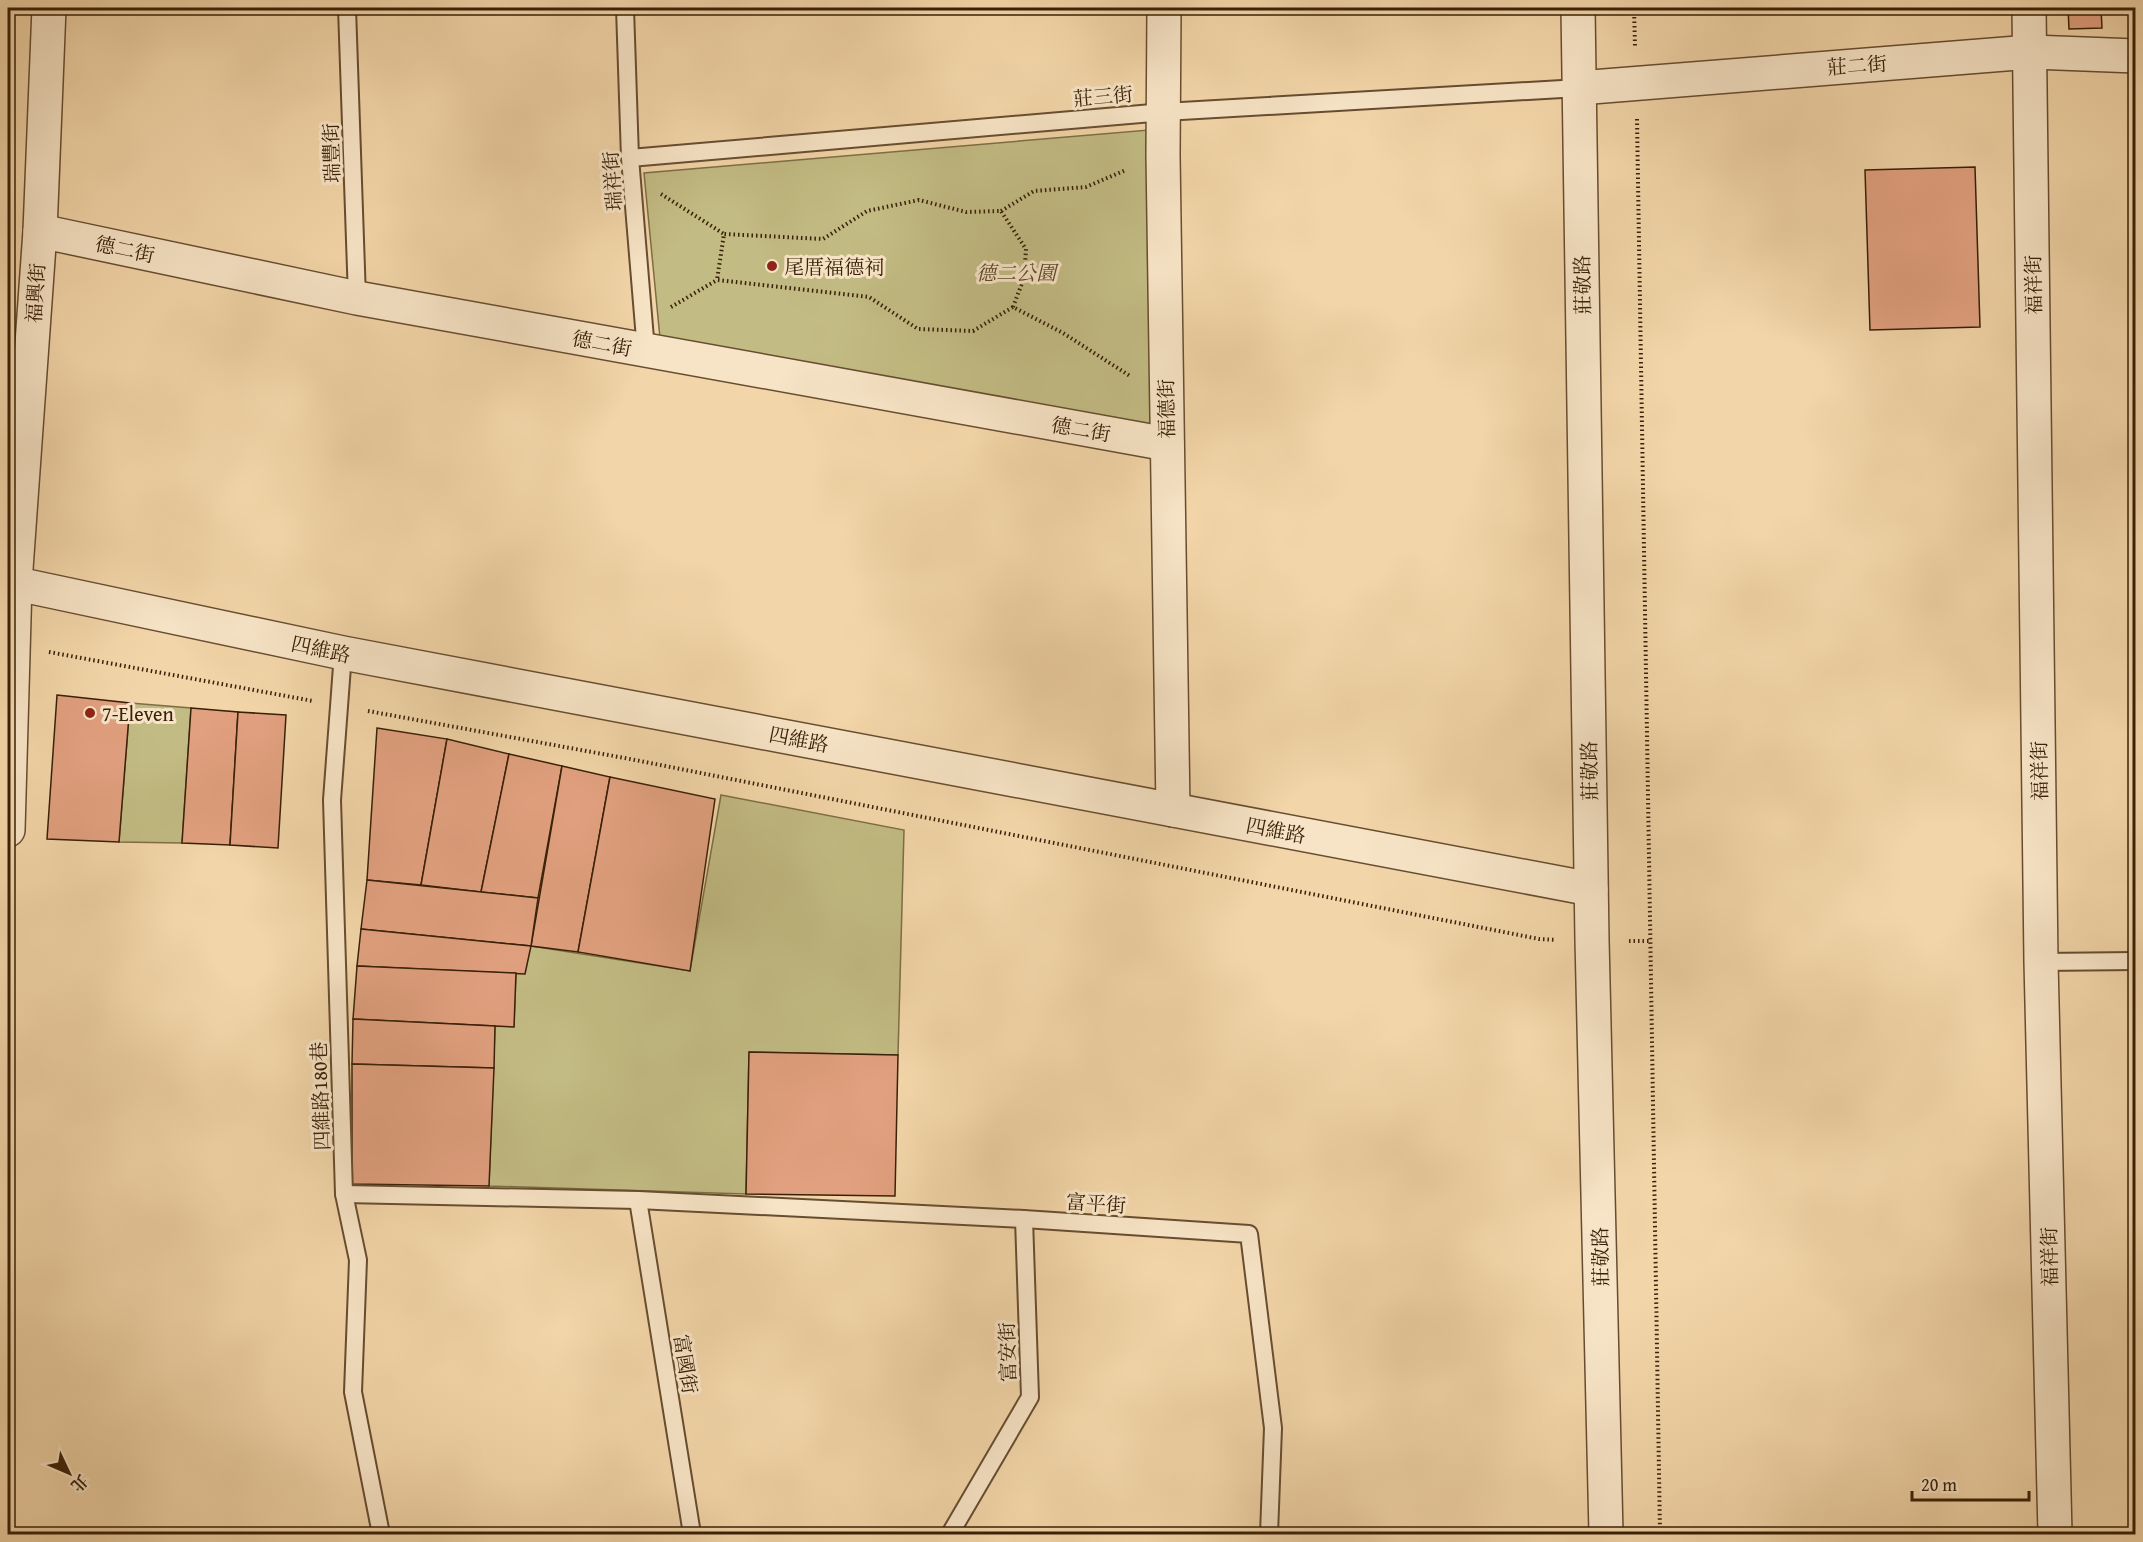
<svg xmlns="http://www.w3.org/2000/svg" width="2143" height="1542" viewBox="0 0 2143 1542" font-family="'Gentium Book Plus','Noto Serif TC',serif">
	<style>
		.green { fill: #c2bb83; stroke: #7e6e46; stroke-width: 1.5 }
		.building { fill: #e1a07f; stroke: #392008; stroke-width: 1.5 }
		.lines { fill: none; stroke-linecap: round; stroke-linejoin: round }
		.service-casing { stroke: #674d30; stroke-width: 20 }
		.minor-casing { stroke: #674d30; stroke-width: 36 }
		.tertiary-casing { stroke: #674d30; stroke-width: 36 }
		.path { stroke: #392008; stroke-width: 4; stroke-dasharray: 1.5 3; stroke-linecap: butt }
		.service { stroke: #f7e4c6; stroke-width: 16 }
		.minor { stroke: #f7e4c6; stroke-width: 33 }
		.tertiary { stroke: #f7e4c6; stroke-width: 33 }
		.poi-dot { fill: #8f2418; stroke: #f7e4c6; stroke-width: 2 }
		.labels { text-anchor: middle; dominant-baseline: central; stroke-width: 6; stroke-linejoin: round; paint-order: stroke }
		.street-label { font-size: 20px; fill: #392008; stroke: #f7e4c6 }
		.poi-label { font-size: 20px; fill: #392008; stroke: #f7e4c6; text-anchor: start }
		.park-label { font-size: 20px; font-style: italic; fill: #5b4727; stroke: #f7e4c6 }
	</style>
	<rect width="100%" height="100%" fill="#f2d5a8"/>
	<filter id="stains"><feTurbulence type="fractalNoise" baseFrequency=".00333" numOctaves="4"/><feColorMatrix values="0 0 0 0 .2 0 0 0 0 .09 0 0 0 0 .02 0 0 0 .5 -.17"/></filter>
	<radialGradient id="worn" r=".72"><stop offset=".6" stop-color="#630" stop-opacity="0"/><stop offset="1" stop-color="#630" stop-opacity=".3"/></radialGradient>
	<g class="green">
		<path d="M1149 130 1151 429 660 338 644 173Z"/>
		<path d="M130 703 191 708 182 843 119 842Z"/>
		<path d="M721 795 904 830 898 1055 749 1052 746 1194 489 1186 495 1026H514L516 973 531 946 690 971Z"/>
	</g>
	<g class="building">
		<path d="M2068 8H2101L2102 28 2069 29Z"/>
		<path d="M1975 167 1980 327 1870 330 1865 170Z"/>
		<path d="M57 695 130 703 119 842 47 839Z"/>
		<path d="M191 708 238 712 230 845 182 843Z"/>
		<path d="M238 712 286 715 278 848 230 845Z"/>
		<path d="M377 728 447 739 421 885 367 880Z"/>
		<path d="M447 739 509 754 481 892 421 885Z"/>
		<path d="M509 754 562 766 538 898 481 892Z"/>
		<path d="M562 766 610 777 578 952 531 946Z"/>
		<path d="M610 777 715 799 690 971 578 952Z"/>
		<path d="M367 880 538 898 531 946 361 929Z"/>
		<path d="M361 929 531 946 525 974 357 966Z"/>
		<path d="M357 966 516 973 514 1027 353 1019Z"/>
		<path d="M353 1019 495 1026 494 1068 352 1064Z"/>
		<path d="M749 1052 898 1055 895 1196 746 1194Z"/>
		<path d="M352 1064 494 1068 489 1186 352 1184Z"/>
	</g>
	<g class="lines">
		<defs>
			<g id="service">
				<path d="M347 8 357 298"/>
				<path d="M625 8 630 158 646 351"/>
				<path d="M630 158 1164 112 1579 88"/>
				<path d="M343 653 332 800 344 1194 358 1260 353 1392 381 1534"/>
				<path d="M2041 962 2136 961"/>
				<path d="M344 1194 638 1200 1024 1219 1249 1234 1273 1428 1269 1534"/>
				<path d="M638 1200 692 1534"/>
				<path d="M950 1534 1030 1397 1024 1219"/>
			</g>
			<g id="minor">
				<path d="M1164 8 1163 155 1173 810"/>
				<path d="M2029 8 2041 962 2055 1534"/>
				<path d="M1579 88 2030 52 2136 56"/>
				<path d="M40 231 357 298 1167 444"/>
				<path d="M8 830 15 583 40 231 49 8"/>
			</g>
			<g id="tertiary">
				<path d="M1578 8 1592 940 1606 1534"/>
				<path d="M8 582 343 653 1591 889"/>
			</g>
		</defs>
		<use href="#service" class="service-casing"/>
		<use href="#minor" class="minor-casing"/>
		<use href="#tertiary" class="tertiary-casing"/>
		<g class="path">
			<path d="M1634 8 1635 46"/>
			<path d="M1637 119 1660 1534"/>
			<path d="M661 194 724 234"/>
			<path d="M1001 211 1034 191 1086 187 1126 170"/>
			<path d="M671 307 717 280"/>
			<path d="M1013 307 1024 278 1026 249 1001 211 966 212 919 200 867 211 823 239 724 234 717 280 869 297 918 329 973 331 1013 307 1063 333 1130 376"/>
			<path d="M49 652 313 701"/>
			<path d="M368 711 630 759 1539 939 1556 940"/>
			<path d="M1629 941H1650"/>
		</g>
		<use href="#service" class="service"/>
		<use href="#minor" class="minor"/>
		<use href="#tertiary" class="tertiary"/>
	</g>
	<g class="poi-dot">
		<circle cx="772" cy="266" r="6"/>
		<circle cx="90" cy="713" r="6"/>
	</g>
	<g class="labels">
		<g class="street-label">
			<text transform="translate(1857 65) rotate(-4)">莊二街</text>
			<text transform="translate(1103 96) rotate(-5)">莊三街</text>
			<text transform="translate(331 153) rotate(-92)">瑞豐街</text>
			<text transform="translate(612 181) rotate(-94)">瑞祥街</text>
			<text transform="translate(125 249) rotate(12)">德二街</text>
			<text transform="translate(1582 285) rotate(-91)">莊敬路</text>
			<text transform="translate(2033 285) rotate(-91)">福祥街</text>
			<text transform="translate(35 293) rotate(-86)">福興街</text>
			<text transform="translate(602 343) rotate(11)">德二街</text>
			<text transform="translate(1166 409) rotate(-91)">福德街</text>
			<text transform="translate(1081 429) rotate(10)">德二街</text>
			<text transform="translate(321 649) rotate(12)">四維路</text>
			<text transform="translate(799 739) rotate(11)">四維路</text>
			<text transform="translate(1589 771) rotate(-91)">莊敬路</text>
			<text transform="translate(2039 771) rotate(-91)">福祥街</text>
			<text transform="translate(1276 830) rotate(11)">四維路</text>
			<text transform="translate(320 1096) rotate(-92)">四維路180巷</text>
			<text transform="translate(1096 1203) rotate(4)">富平街</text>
			<text transform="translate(1600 1257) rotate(-91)">莊敬路</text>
			<text transform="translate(2049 1257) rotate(-91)">福祥街</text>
			<text transform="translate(1007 1352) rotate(-92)">富安街</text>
			<text transform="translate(686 1364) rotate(81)">富國街</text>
		</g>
		<g class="poi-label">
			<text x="784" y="266">尾厝福德祠</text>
			<text x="102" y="713">7-Eleven</text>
		</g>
		<g class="park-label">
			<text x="1016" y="272">德二公園</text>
		</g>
	</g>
	<rect width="2143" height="1542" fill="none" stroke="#f2d5a8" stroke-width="30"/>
	<rect x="9" y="9" width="2125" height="1524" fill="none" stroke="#392008" stroke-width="3"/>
	<rect x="15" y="15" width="2113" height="1512" fill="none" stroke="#392008" stroke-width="1.5"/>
	<g transform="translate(69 1473) rotate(134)" stroke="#f7e4c6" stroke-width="4.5" paint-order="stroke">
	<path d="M0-4.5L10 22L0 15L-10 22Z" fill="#392008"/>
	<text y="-9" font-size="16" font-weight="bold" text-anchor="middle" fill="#392008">北</text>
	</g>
	<path d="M1912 1491v9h117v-9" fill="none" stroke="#392008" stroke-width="3"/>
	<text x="1921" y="1491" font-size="18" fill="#392008" stroke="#f7e4c6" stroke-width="4.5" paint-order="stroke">20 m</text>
	<rect width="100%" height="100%" filter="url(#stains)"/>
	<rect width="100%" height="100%" fill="url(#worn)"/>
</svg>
